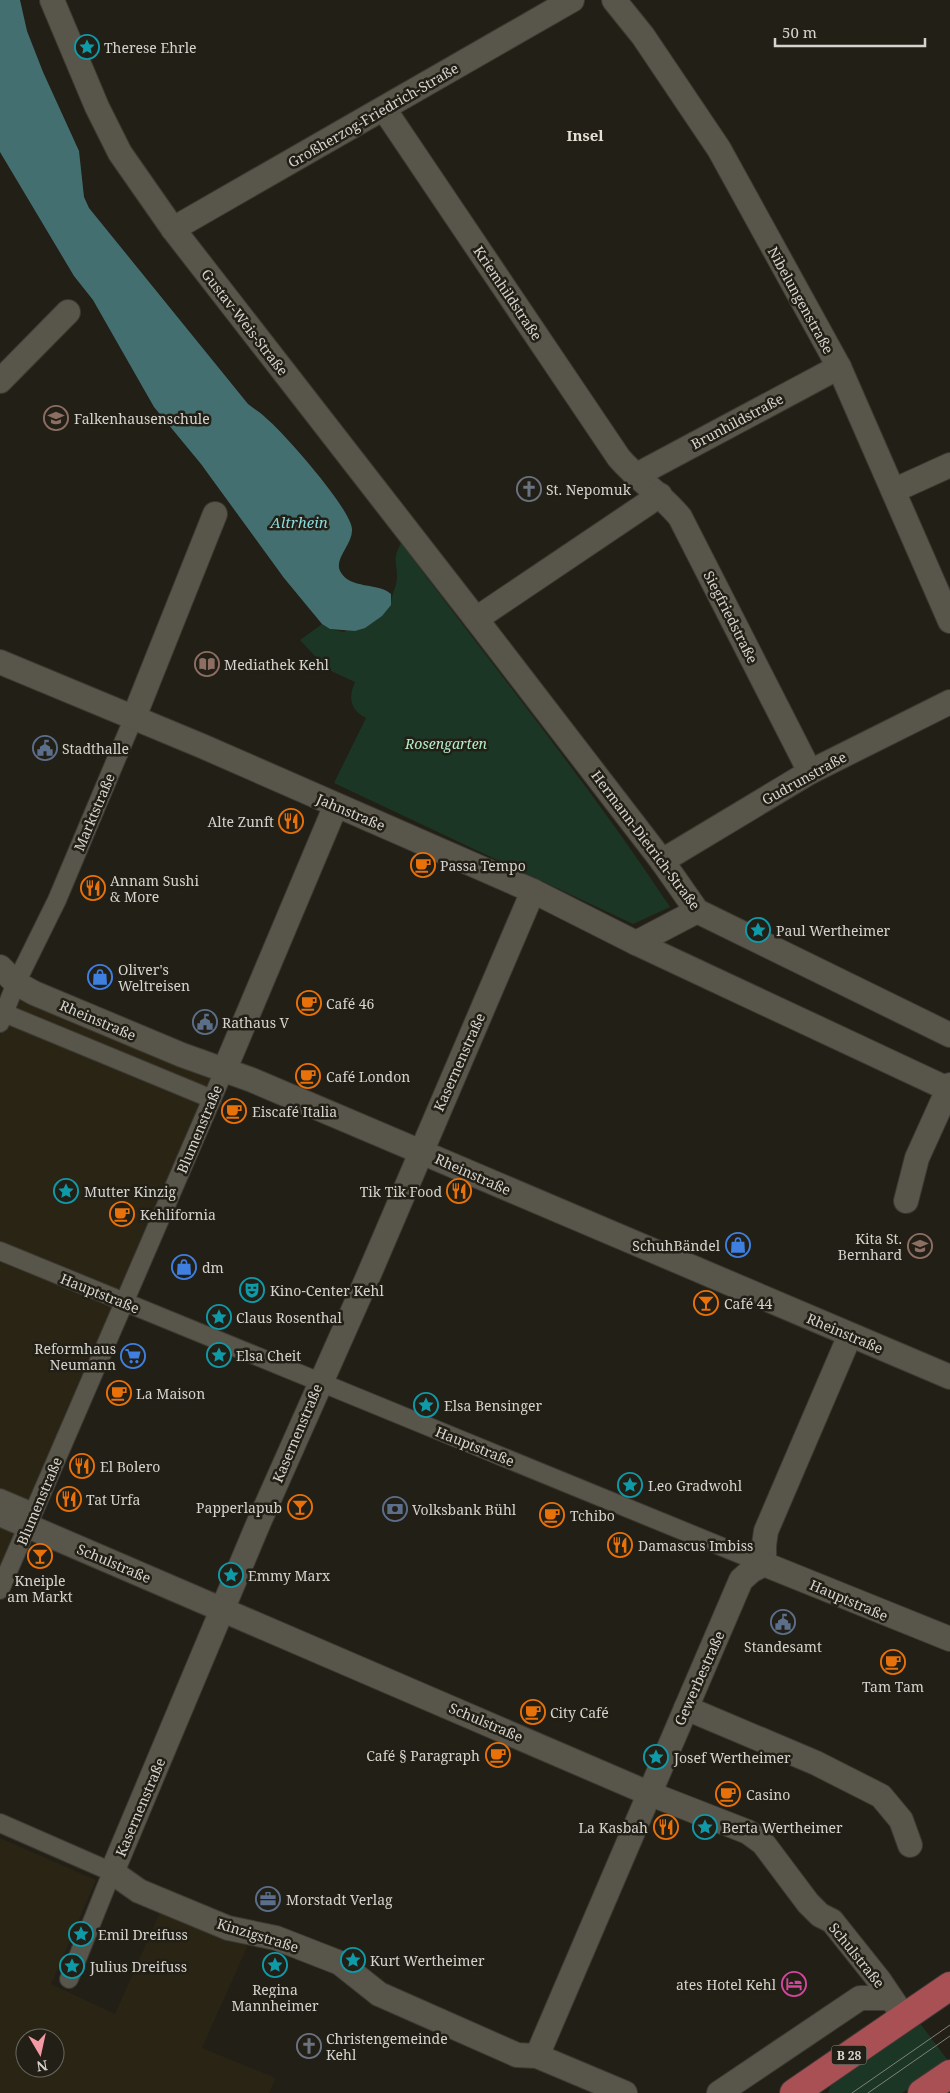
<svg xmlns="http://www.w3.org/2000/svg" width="950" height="2093" viewBox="0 0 950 2093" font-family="'Noto Serif',serif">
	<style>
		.built { fill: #2a2415; fill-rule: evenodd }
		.green { fill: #1c3626 }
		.water { fill: #446f70 }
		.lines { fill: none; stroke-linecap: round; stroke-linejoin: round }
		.pedestrian-casing { stroke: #3c3933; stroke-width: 20 }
		.minor-casing { stroke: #3c3933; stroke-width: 26 }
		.primary-casing { stroke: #3c3933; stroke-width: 30 }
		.pedestrian { stroke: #58554a; stroke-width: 18 }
		.minor { stroke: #58554a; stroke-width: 24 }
		.primary { stroke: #a85054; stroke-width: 28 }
		.tram { stroke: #827f78; stroke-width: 1 }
		.labels { text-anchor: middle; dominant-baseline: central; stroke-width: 5; stroke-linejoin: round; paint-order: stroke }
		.shield { fill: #221f16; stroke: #9f9d96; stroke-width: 1 }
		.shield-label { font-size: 12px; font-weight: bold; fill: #d5d3cd }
		.poi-label { font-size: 14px; fill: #d5d3cd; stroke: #221f16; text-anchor: start }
		.street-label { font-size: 14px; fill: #d5d3cd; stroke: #221f16 }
		.park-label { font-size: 14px; font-style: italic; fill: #b4edc8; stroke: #221f16 }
		.neighbourhood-label { font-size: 15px; font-weight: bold; fill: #e5e0d4; stroke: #221f16 }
		.water-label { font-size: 15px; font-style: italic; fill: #8cdbdd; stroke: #221f16 }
	</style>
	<rect width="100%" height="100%" fill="#221f16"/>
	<g class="built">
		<path d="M18 991 216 1074 0 1590V1035Z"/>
		<path d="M0 1838 96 1880 51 1984 115 2014 162 1908 248 1945 202 2048 276 2078 269 2093H0ZM25 2038H55V2068H25Z"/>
	</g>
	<g class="green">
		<path d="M401 543C491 664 587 781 670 907L633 924 334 783 366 718C350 710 348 698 355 682L327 669 300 640 322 624 330 629 344 632 391 605C391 594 397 586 397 578 397 559 392 561 401 543Z"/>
		<path d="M919 2022 949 2062 902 2093H828L832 2082Z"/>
	</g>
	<path class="water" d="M0 0H20L27 31 43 72 79 151 84 197 89 208 248 404C254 409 261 413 266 418 284 433 351 509 352 529 353 544 334 558 340 571 350 590 378 582 391 594V605L382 616 365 628 355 631 330 629 322 624 284 578 201 464 154 407 93 300 74 276 0 152Z"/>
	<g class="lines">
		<defs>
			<g id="pedestrian">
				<path d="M4 1013 212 1099"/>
				<path d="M0 1023 16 983 57 900 134 717"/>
				<path d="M0 1251 764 1564"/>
				<path d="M0 1498 33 1512"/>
				<path d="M0 1590 224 1071"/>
				<path d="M0 1823 112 1872 69 1979"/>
			</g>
			<g id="minor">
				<path d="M52 0 97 107 120 153 173 229 476 619 662 861 697 911 950 1035"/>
				<path d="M614 0 643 36 719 149 839 367 950 621"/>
				<path d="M384 109 619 458C638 480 662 495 680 517L810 772"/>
				<path d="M173 229 572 0"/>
				<path d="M0 381 68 312"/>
				<path d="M635 476 839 367"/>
				<path d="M895 490 950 465"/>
				<path d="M476 619 660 495"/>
				<path d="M0 662 202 746 533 891 636 943 950 1090"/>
				<path d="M134 717 215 514"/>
				<path d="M662 861 810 772 950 702"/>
				<path d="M533 891 367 1279 259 1522 112 1872 139 1891 228 1928 276 1938 340 1963 379 1994 517 2055 537 2056 625 2093"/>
				<path d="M636 943 697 911"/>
				<path d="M0 967 16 983 34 993 182 1055 252 1080 950 1377"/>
				<path d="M224 1071 336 805"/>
				<path d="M906 1201 917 1158 950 1085"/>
				<path d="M0 1514 648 1793 748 1832 763 1843 808 1903 820 1915 832 1921 879 1980 904 2017"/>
				<path d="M764 1564V1545L766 1531 850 1335"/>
				<path d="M764 1564 950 1639"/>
				<path d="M686 1708 816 1763 881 1796 901 1820 910 1845"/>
				<path d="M537 2056 741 1580 751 1571 764 1564"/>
				<path d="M719 2093 860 1998H889"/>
			</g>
			<g id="primary">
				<path d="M794 2093 950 1986"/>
				<path d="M922 2093 950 2074"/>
			</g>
		</defs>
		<use href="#pedestrian" class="pedestrian-casing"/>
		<use href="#minor" class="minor-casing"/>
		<use href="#primary" class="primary-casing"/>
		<use href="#pedestrian" class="pedestrian"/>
		<use href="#minor" class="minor"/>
		<use href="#primary" class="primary"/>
		<g class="tram">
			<path d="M852 2093 950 2025"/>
			<path d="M868 2093 950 2036"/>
		</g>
	</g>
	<defs>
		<symbol id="sight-ring" viewBox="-11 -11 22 22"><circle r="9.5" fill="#221f16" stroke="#0f9aa8" stroke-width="1.5"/><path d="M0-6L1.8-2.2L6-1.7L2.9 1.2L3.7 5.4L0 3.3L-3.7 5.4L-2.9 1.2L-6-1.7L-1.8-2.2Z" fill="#0f9aa8"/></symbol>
		<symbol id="school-ring" viewBox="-11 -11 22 22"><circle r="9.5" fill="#221f16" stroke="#8d6e63" stroke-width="1.5"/><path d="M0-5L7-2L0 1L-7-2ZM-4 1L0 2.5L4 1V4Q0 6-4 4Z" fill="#8d6e63"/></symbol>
		<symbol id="church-ring" viewBox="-11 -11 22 22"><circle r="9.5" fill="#221f16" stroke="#6b7280" stroke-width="1.5"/><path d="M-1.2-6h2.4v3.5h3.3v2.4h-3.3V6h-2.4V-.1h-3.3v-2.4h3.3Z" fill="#6b7280"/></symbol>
		<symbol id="library-ring" viewBox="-11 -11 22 22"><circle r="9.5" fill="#221f16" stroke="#8d6e63" stroke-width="1.5"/><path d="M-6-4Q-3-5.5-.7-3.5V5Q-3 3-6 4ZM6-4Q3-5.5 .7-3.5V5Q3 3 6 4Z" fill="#8d6e63"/></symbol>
		<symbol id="civic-ring" viewBox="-11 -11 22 22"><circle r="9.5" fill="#221f16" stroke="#5c6f8a" stroke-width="1.5"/><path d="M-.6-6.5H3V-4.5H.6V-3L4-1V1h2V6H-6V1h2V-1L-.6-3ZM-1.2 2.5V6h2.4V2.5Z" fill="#5c6f8a"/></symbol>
		<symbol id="restaurant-ring" viewBox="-11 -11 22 22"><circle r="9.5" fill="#221f16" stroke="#e8710a" stroke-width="1.5"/><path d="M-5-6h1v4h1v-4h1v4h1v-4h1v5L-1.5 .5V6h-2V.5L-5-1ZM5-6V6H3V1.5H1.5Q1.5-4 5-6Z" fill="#e8710a"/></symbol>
		<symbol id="cafe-ring" viewBox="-11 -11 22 22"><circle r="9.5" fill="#221f16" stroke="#e8710a" stroke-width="1.5"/><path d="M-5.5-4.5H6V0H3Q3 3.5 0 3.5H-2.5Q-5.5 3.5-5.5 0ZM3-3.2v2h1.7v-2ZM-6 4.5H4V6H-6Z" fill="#e8710a"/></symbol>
		<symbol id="shop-ring" viewBox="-11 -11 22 22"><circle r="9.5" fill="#221f16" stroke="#3f7fe0" stroke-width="1.5"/><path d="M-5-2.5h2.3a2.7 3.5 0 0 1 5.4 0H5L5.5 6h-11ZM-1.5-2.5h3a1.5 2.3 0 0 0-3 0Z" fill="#3f7fe0"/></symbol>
		<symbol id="theatre-ring" viewBox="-11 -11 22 22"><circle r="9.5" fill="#221f16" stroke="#0f9aa8" stroke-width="1.5"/><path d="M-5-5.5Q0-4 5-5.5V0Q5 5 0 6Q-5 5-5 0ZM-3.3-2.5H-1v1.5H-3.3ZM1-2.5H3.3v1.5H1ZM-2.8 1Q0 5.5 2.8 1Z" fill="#0f9aa8"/></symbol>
		<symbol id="bar-ring" viewBox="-11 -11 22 22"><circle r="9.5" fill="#221f16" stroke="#e8710a" stroke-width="1.5"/><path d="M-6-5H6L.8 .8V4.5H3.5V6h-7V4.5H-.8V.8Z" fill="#e8710a"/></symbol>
		<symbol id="supermarket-ring" viewBox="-11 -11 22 22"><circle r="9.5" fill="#221f16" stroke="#3f7fe0" stroke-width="1.5"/><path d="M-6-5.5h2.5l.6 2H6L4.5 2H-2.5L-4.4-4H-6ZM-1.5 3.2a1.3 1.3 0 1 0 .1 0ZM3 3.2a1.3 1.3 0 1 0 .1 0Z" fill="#3f7fe0"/></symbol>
		<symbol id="bank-ring" viewBox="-11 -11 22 22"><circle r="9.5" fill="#221f16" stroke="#5c6f8a" stroke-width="1.5"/><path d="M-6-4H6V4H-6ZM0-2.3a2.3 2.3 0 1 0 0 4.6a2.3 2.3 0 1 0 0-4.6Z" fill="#5c6f8a"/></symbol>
		<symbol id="office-ring" viewBox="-11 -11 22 22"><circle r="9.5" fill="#221f16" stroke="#5c6f8a" stroke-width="1.5"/><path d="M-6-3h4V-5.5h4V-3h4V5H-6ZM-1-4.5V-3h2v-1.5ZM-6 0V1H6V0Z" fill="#5c6f8a"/></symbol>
		<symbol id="hotel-ring" viewBox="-11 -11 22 22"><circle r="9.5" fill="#221f16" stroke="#d1479c" stroke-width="1.5"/><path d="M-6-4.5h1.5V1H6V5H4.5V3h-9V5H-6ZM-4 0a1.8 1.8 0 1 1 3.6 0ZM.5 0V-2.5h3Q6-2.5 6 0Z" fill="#d1479c"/></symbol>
	</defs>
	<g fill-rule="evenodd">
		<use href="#sight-ring" x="73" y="33" width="28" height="28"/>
		<use href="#school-ring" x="42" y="404" width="28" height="28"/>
		<use href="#church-ring" x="515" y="475" width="28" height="28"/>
		<use href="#library-ring" x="193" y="650" width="28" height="28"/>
		<use href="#civic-ring" x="31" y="734" width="28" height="28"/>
		<use href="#restaurant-ring" x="277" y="807" width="28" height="28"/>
		<use href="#cafe-ring" x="409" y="851" width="28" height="28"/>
		<use href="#restaurant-ring" x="79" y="874" width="28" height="28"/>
		<use href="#sight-ring" x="744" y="916" width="28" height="28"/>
		<use href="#shop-ring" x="86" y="963" width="28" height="28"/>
		<use href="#cafe-ring" x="295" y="989" width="28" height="28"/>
		<use href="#civic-ring" x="191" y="1008" width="28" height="28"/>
		<use href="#cafe-ring" x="294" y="1062" width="28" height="28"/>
		<use href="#cafe-ring" x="220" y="1097" width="28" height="28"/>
		<use href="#sight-ring" x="52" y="1177" width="28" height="28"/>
		<use href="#restaurant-ring" x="445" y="1177" width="28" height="28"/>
		<use href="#cafe-ring" x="108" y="1200" width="28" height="28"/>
		<use href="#shop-ring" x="724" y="1231" width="28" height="28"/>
		<use href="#school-ring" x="906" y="1232" width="28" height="28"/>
		<use href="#shop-ring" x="170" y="1253" width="28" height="28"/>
		<use href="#theatre-ring" x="238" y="1276" width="28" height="28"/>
		<use href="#bar-ring" x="692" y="1289" width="28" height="28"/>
		<use href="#sight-ring" x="205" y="1303" width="28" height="28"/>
		<use href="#sight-ring" x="205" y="1341" width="28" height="28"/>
		<use href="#supermarket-ring" x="119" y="1342" width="28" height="28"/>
		<use href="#cafe-ring" x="105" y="1379" width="28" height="28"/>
		<use href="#sight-ring" x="412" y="1391" width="28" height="28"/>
		<use href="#restaurant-ring" x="68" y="1452" width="28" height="28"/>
		<use href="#sight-ring" x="616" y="1471" width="28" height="28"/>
		<use href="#restaurant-ring" x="55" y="1485" width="28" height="28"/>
		<use href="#bar-ring" x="286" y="1493" width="28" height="28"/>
		<use href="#bank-ring" x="381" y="1495" width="28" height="28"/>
		<use href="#cafe-ring" x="538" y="1501" width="28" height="28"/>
		<use href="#restaurant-ring" x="606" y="1531" width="28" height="28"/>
		<use href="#bar-ring" x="26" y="1542" width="28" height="28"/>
		<use href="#sight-ring" x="217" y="1561" width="28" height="28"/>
		<use href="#civic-ring" x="769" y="1608" width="28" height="28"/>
		<use href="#cafe-ring" x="879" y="1648" width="28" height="28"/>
		<use href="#cafe-ring" x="519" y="1698" width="28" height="28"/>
		<use href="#cafe-ring" x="484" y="1741" width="28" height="28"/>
		<use href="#sight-ring" x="642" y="1743" width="28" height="28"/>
		<use href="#cafe-ring" x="714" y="1780" width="28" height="28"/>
		<use href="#restaurant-ring" x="652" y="1813" width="28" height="28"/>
		<use href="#sight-ring" x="691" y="1813" width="28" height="28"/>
		<use href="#office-ring" x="254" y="1885" width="28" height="28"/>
		<use href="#sight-ring" x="67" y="1920" width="28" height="28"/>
		<use href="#sight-ring" x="339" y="1946" width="28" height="28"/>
		<use href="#sight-ring" x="261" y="1951" width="28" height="28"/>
		<use href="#sight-ring" x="58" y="1952" width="28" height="28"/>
		<use href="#hotel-ring" x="780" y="1970" width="28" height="28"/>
		<use href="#church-ring" x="295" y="2032" width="28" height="28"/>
	</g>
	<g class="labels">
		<rect class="shield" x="831.5" y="2045.5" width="35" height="19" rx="4"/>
		<g class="shield-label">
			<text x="849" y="2055">B 28</text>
		</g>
		<g class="poi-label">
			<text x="104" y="47">Therese Ehrle</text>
			<text x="74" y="418">Falkenhausenschule</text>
			<text x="546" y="489">St. Nepomuk</text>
			<text x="224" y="664">Mediathek Kehl</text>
			<text x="62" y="748">Stadthalle</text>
			<text x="274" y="821" text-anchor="end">Alte Zunft</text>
			<text x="440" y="865">Passa Tempo</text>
			<text x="110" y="880">Annam Sushi<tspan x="110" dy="16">&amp; More</tspan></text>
			<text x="776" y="930">Paul Wertheimer</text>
			<text x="118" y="969">Oliver's<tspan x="118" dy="16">Weltreisen</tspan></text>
			<text x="326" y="1003">Café 46</text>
			<text x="222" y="1022">Rathaus V</text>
			<text x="326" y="1076">Café London</text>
			<text x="252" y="1111">Eiscafé Italia</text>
			<text x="84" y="1191">Mutter Kinzig</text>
			<text x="442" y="1191" text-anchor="end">Tik Tik Food</text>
			<text x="140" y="1214">Kehlifornia</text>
			<text x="902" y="1238" text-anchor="end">Kita St.<tspan x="902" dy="16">Bernhard</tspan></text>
			<text x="720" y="1245" text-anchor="end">SchuhBändel</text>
			<text x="202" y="1267">dm</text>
			<text x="270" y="1290">Kino-Center Kehl</text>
			<text x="724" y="1303">Café 44</text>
			<text x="236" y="1317">Claus Rosenthal</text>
			<text x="116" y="1348" text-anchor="end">Reformhaus<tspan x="116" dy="16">Neumann</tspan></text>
			<text x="236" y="1355">Elsa Cheit</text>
			<text x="136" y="1393">La Maison</text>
			<text x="444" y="1405">Elsa Bensinger</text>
			<text x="100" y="1466">El Bolero</text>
			<text x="648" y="1485">Leo Gradwohl</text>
			<text x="86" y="1499">Tat Urfa</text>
			<text x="282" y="1507" text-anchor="end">Papperlapub</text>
			<text x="412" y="1509">Volksbank Bühl</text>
			<text x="570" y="1515">Tchibo</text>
			<text x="638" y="1545">Damascus Imbiss</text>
			<text x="248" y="1575">Emmy Marx</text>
			<text x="40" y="1580" text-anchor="middle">Kneiple<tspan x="40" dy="16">am Markt</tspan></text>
			<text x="783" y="1646" text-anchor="middle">Standesamt</text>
			<text x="893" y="1686" text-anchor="middle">Tam Tam</text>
			<text x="550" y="1712">City Café</text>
			<text x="480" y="1755" text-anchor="end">Café § Paragraph</text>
			<text x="674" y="1757">Josef Wertheimer</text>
			<text x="746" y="1794">Casino</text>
			<text x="648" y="1827" text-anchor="end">La Kasbah</text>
			<text x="722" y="1827">Berta Wertheimer</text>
			<text x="286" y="1899">Morstadt Verlag</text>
			<text x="98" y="1934">Emil Dreifuss</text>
			<text x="370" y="1960">Kurt Wertheimer</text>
			<text x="90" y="1966">Julius Dreifuss</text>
			<text x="776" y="1984" text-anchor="end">ates Hotel Kehl</text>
			<text x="275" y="1989" text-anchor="middle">Regina<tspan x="275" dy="16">Mannheimer</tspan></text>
			<text x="326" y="2038">Christengemeinde<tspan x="326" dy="16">Kehl</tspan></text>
		</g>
		<g class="street-label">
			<text transform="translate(373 115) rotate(-30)">Großherzog-Friedrich-Straße</text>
			<text transform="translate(508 293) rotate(56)">Kriemhildstraße</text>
			<text transform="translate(801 300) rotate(61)">Nibelungenstraße</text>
			<text transform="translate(245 322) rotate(52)">Gustav-Weis-Straße</text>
			<text transform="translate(737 421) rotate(-28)">Brunhildstraße</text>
			<text transform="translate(731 617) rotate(63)">Siegfriedstraße</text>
			<text transform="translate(804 778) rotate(-29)">Gudrunstraße</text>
			<text transform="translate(94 812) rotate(-67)">Marktstraße</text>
			<text transform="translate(351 812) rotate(23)">Jahnstraße</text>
			<text transform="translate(646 840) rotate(53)">Hermann-Dietrich-Straße</text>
			<text transform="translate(98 1020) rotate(23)">Rheinstraße</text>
			<text transform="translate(459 1062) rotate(-66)">Kasernenstraße</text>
			<text transform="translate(199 1129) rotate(-67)">Blumenstraße</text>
			<text transform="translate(473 1174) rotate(24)">Rheinstraße</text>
			<text transform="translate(100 1293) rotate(22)">Hauptstraße</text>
			<text transform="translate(845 1333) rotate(23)">Rheinstraße</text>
			<text transform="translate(297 1433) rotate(-67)">Kasernenstraße</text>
			<text transform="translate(475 1446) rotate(22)">Hauptstraße</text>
			<text transform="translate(39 1501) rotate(-67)">Blumenstraße</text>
			<text transform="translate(114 1563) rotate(23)">Schulstraße</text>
			<text transform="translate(849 1600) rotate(23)">Hauptstraße</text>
			<text transform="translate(699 1678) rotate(-66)">Gewerbestraße</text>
			<text transform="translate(486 1722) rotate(23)">Schulstraße</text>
			<text transform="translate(140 1807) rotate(-67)">Kasernenstraße</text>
			<text transform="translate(258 1935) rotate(17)">Kinzigstraße</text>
			<text transform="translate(857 1955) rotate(51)">Schulstraße</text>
		</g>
		<g class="park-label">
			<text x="446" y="743">Rosengarten</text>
		</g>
		<g class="neighbourhood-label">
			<text x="585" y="135">Insel</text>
		</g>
		<g class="water-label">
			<text x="299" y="522">Altrhein</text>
		</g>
	</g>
	<g transform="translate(40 2053) rotate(171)"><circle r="24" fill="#221f16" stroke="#6a675f"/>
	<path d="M0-4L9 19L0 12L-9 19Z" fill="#f49aa5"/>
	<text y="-8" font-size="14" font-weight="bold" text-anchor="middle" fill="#d5d3cd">N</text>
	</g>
	<path d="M775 38v8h150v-8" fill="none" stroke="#d5d3cd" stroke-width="2.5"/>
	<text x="782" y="38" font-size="15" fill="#d5d3cd" stroke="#221f16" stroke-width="4" paint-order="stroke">50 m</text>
</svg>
